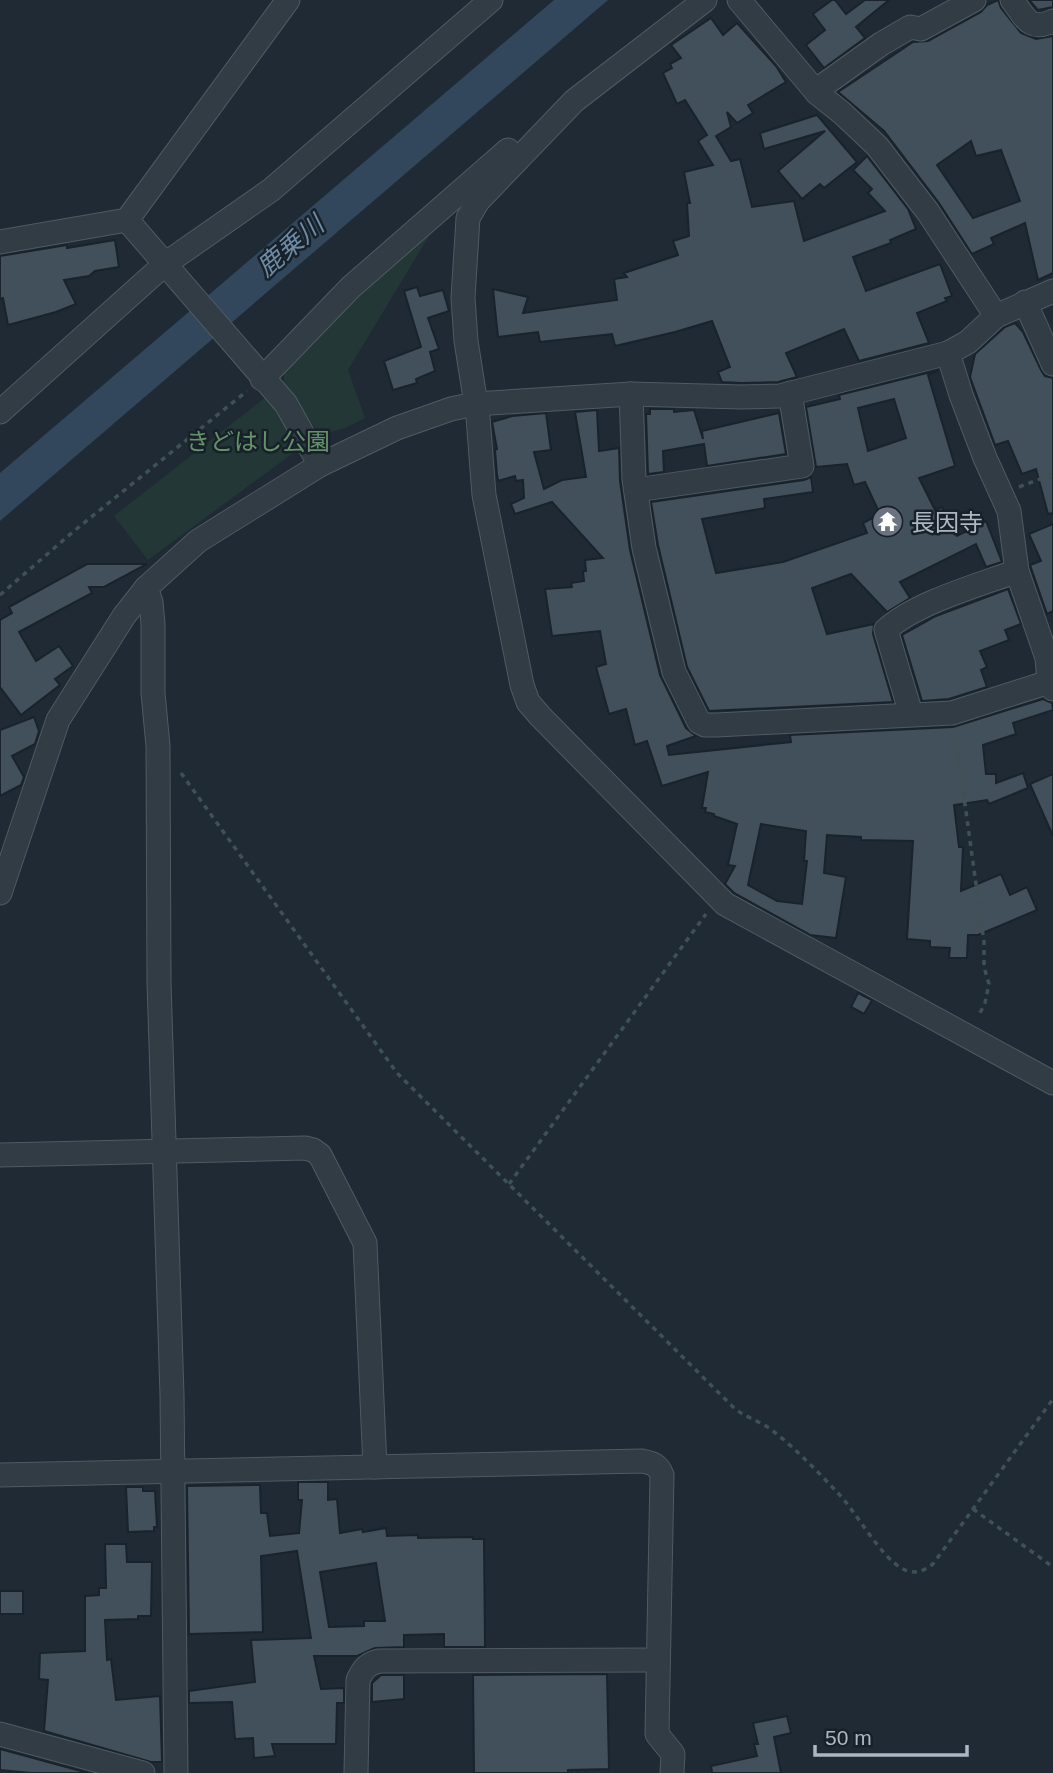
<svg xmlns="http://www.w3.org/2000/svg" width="1053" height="1773" viewBox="0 0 1053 1773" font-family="Arial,'Noto Sans JP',sans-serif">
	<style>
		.green { fill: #223736 }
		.water { fill: #32475c }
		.building { fill: #42505c; stroke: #1a232b; stroke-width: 2; fill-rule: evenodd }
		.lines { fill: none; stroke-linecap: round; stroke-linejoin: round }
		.street-casing { stroke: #505a63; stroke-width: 25 }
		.path { stroke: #3e5253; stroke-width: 3.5; stroke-dasharray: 5 5; stroke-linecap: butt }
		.street { stroke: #323c45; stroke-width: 23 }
		.labels { text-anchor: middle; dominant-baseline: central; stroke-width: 5; stroke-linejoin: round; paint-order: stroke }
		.park-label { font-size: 24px; fill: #65926b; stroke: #182129 }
		.poi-label { font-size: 24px; fill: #acb7c2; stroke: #182129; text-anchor: start }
		.water-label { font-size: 26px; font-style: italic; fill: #6d8aa6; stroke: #182129 }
	</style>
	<rect width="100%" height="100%" fill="#1f2a34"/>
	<g class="green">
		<path d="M432 231 348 370 365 418 345 428 320 435 284 385V371L352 295Z"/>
		<path d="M267 396 300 448 148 560 114 516Z"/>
	</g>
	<path class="water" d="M554 0H608L0 521V473Z"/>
	<g class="building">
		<path d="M832 0H835L846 14 865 0H889L856 27 865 38 824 68 806 45 825 30 813 14Z"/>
		<path d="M998 0 1001 8 1021 33 1036 39 1053 36V273L1038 280 1025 223 991 238 994 244 972 254 939 203 884 131 838 92 913 42 928 41 981 12 987 5ZM971 141 976 156 1001 150 1020 201 973 218 937 165Z"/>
		<path d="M1029 0H1053V7L1038 10Z"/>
		<path d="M711 18 723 35 737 23 776 66 786 82 748 105 753 113 737 123 727 112 731 127 716 136 731 161 740 159 752 207 794 201 804 241 885 211 868 193 872 189 853 170 867 156 908 209 916 229 890 240 891 243 853 257 866 291 940 264 952 296 945 298 947 301 917 313 929 343 859 361 844 329 786 353 797 377 778 382 741 383 722 382 718 372 730 367 712 321 675 332 615 346 612 334 540 342 538 332 498 337 493 289 528 297 523 313 617 300 614 279 627 277 624 273 678 255 673 241 689 236 687 203H690L684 172 713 165 698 141 707 135 685 100 677 104 663 73 672 68 670 64 681 58 671 45Z"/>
		<path d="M817 115 857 162 824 188 820 184 802 199 778 171 825 131 764 149 760 133Z"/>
		<path d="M115 240 119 267 95 271 89 276 64 280 76 304 56 312 8 325 3 298 0 299V256L67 245V248Z"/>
		<path d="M417 287 420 296 443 290 449 311 428 318 439 349 430 352 435 371 416 379 417 383 393 390 384 361 421 347 404 291Z"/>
		<path d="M1015 323 1023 332 1041 370 1045 376 1053 378V513L1048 514 1036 469 1022 474 1008 441 995 445 970 377 975 354 1005 327Z"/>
		<path d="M939 370 928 375 955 466 919 478 935 510 942 507 957 536 986 521 1002 562 986 567 976 544 900 582 910 598 887 612 851 574 812 588 827 634 874 624 873 634 893 702 709 711 687 667 658 545 651 502 804 480 811 477 813 492 764 499 765 508 702 519 716 573 783 562 867 533 863 523 880 514 865 482 854 485 847 464 816 467 806 407 840 399 839 395ZM894 399 906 438 868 451 858 408Z"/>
		<path d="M650 409H674V412L694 410 703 439 702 431 779 413 786 454 707 466 704 444 663 451 664 472 648 474 646 414H650Z"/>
		<path d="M597 410 599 451 619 448 620 481 630 550 660 675 686 728 696 736 667 746 669 755 791 742 790 735 953 727 1043 699 1052 703 1053 710 1013 723 1016 734 983 745 986 774H996V783L1023 773 1028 788 989 804 987 800 954 805 959 847H963L961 891 1001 874 1010 895 1027 887 1037 910 978 935H968L967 958H949L950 948 930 947V941L907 939 913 841 861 840V837L827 835 824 873 846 877 836 938 810 935 734 893 725 884 735 866 728 865 737 824 714 816V814L705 812 706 808H702L708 772 662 786 647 741 635 745 626 709 609 714 596 667 606 664 600 631 552 636 545 589 572 587 571 583 584 581 583 571H586L585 560 603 558 552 502 515 514 511 504 524 498 523 480 516 481 515 476 498 481 497 475 495 450 497 449 492 422 512 416 546 413 551 450 534 452 544 489 562 480 586 477 575 412ZM761 824 806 831 804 861H807L802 904 777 901 748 885Z"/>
		<path d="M1053 524V611L1047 614 1030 565 1041 561 1029 534Z"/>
		<path d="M87 564H147L104 587H89L92 593 19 632 36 661 59 646 73 666 55 679 60 685 21 715 0 687V620L12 613 9 607Z"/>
		<path d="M1008 589 1021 624 1005 630 1009 640 980 651 987 667 981 670 987 687 949 699 922 701 902 635 936 616Z"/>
		<path d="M34 717 39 731 35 744 12 756 24 777 21 785 0 796V730Z"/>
		<path d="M1053 774V836L1030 784Z"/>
		<path d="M858 993 872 1000 864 1014 851 1007Z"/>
		<path d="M298 1482H328V1500L337 1499 340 1533 362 1529 363 1532 386 1528 387 1536 418 1535V1538L473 1537V1539H484L485 1647H444V1634L404 1635V1647L375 1648 357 1656H314L321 1689 344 1688V1703H337L336 1744H272L275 1756 254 1758 253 1738 235 1739 232 1702 189 1703V1691L255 1682 251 1640 311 1638 297 1551 261 1556 263 1632 189 1634 187 1486 260 1485 261 1513H267L270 1536 299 1533 302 1500H298ZM376 1563 385 1621H364V1626L329 1627 320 1572Z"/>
		<path d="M126 1487H143V1491H155L157 1527H154V1531L128 1532Z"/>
		<path d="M105 1544H126L127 1562H152L151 1616H138V1619L105 1620 107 1660 111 1659 116 1700 160 1696 162 1762H151L44 1731 48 1680 39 1679 40 1653 85 1651V1596L99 1595V1588H106Z"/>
		<rect x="0" y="1591" width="23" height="23"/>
		<path d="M607 1674 609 1769 568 1770V1773H474L473 1675Z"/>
		<path d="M381 1675H404V1699L372 1702V1683Z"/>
		<path d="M787 1716 791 1733 774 1737 781 1773H712L711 1766 757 1756 754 1744H758L753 1723Z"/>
		<path d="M0 1749 88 1773H31L0 1770Z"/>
	</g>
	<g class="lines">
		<defs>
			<g id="street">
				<path d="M705 0 574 101 478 201 468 218 463 298 466 341 478 417 484 495 522 685 528 702 540 716 725 904 1053 1083"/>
				<path d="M739 0 817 93 842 113 877 146 928 212 996 316"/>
				<path d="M1012 0C1025 17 1029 32 1053 21"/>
				<path d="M817 93 825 84 881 44 910 27 921 29 974 0"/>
				<path d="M127 220 286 404 320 465"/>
				<path d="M0 242 127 220 288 0"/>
				<path d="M1025 302 1053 364"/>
				<path d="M948 353 961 395 985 458 1009 511 1017 571 1047 658 1049 682 1053 689"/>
				<path d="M262 379 351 287 508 150"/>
				<path d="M631 394 634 479 644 548 674 672 699 722 705 725H717L952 713 1049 682"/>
				<path d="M0 412 165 264 271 190 491 0"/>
				<path d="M636 490 802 466 790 393"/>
				<path d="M146 588 151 602 153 624V693L158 746 159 982 172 1395 176 1773"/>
				<path d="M911 714 886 630C915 603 979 585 1017 571"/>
				<path d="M0 893 58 720 124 616 146 588 198 541 320 465 397 428 451 409 475 404 631 394 741 397 780 396 948 353 968 342 996 316 1053 291"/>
				<path d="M0 1155 305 1148 313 1150 320 1155 365 1243 375 1467"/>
				<path d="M0 1475 642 1461C653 1463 658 1465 662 1475L657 1734 673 1754 672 1773"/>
				<path d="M0 1734 143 1773"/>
				<path d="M356 1773 358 1680C363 1669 367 1664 379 1661L658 1660"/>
			</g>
		</defs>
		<use href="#street" class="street-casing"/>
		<g class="path">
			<path d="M1019 487 1053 474"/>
			<path d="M0 595 74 531 247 391"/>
			<path d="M955 732 984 942V967L989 984 985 1003 978 1017"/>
			<path d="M181 773 397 1073 735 1409C747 1418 762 1422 773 1431 795 1448 817 1471 836 1491 856 1511 880 1557 903 1569 914 1575 924 1571 933 1564L1053 1399"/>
			<path d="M509 1184 706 914"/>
			<path d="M973 1509 1053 1567"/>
		</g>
		<use href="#street" class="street"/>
	</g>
	<defs>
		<symbol id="temple-disc" viewBox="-11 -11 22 22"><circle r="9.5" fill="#6b7280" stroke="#182129"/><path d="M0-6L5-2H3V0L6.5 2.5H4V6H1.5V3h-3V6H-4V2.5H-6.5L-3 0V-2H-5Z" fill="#fff"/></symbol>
	</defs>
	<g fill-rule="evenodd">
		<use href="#temple-disc" x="870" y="504" width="35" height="35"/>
	</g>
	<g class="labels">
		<g class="park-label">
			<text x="258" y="441">きどはし公園</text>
		</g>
		<g class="poi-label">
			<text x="911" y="522">長因寺</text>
		</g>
		<g class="water-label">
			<text transform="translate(290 246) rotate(-40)">鹿乗川</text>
		</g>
	</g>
	<path d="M815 1745v10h152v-10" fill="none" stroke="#acb7c2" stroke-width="3.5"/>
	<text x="825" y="1745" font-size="21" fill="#acb7c2" stroke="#182129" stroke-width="5" paint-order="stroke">50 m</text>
</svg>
